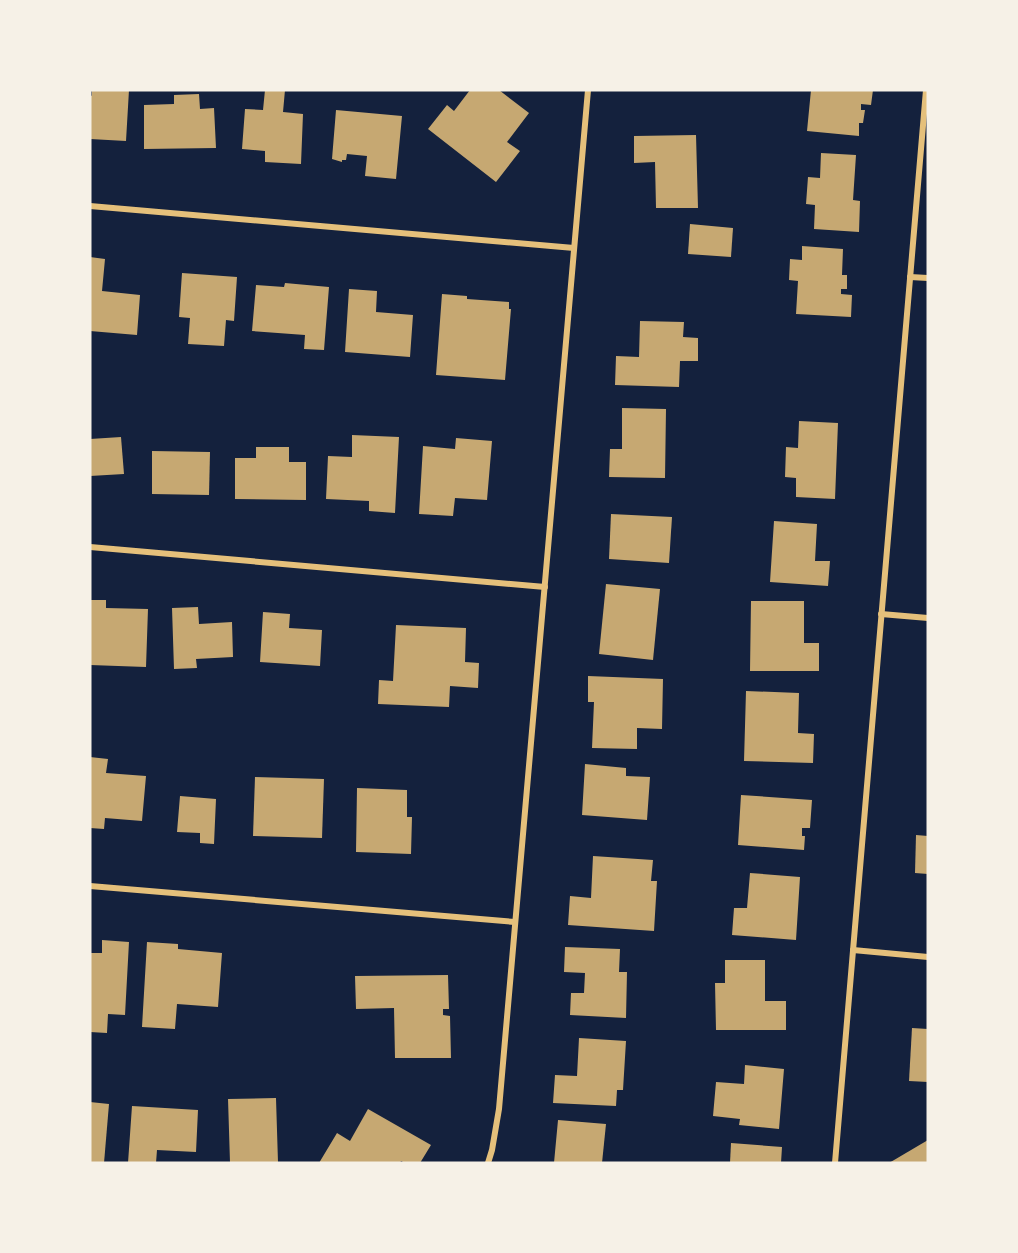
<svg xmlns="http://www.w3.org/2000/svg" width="1018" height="1253" viewBox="0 0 1018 1253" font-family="'DM Sans',sans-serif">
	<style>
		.building { fill: #c6a872 }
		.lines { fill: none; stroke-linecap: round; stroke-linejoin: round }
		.minor { stroke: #e5c07b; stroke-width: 6 }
	</style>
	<rect width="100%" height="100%" fill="#14213d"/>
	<g class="building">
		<path d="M92 90H129L126 141 90 139V95L92 96Z"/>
		<path d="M265 90H285L283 112 303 114 301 164 265 162V151L242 149 245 109 263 110Z"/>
		<path d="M470 90H499L529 113 507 142 520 151 496 182 428 129 447 105 454 111Z"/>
		<path d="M811 90H873L871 105 861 104V110H865L863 123H859V136L807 131Z"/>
		<path d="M199 94 200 109 214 108 216 148 144 149V105L174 104V95Z"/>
		<path d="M336 110 402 116 396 179 365 176 367 156 347 154 346 160H342V162L332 159Z"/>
		<path d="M696 135 698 208H656L655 162 634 163V136Z"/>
		<path d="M821 153 856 155 853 200 860 201 859 232 814 229 815 205 806 204 808 177 820 178Z"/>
		<path d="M690 224 733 228 731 257 688 254Z"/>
		<path d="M802 246 843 249 842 275H847V289H841V294L852 295 851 317 796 314 798 281 789 280 790 259 802 260Z"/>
		<path d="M90 257 105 259 102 291 140 295 137 335 90 331Z"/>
		<path d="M182 273 237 277 234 321 226 320 224 346 188 344 190 318 179 317Z"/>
		<path d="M285 283 329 287 324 350 304 349 305 335 252 331 256 285 284 287Z"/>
		<path d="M349 289 377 291 376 312 413 315 410 357 345 352Z"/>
		<path d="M442 294 467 296V299L509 302V309H511L505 380 436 375Z"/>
		<path d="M640 321 684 322 683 337 698 338V361H680L679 387 615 385 616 356 639 357Z"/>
		<path d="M622 408 666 409 665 478 609 477 610 449H622Z"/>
		<path d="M799 421 838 423 835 499 796 497V478L785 477 786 447 798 448Z"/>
		<path d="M352 435 399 437 395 513 369 511V501L326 499 328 456 352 457Z"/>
		<path d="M121 437 124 474 90 476V439Z"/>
		<path d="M456 438 492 441 487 500 455 498 453 516 419 514 423 446 455 449Z"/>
		<path d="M256 447H289V462H306V500L235 499V458H256Z"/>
		<path d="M152 451 210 452 209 495 152 494Z"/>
		<path d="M611 514 672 517 669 563 609 559Z"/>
		<path d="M774 521 817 524 815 561H830L828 586 770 582Z"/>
		<path d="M606 584 660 589 653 660 599 654Z"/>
		<path d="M90 600H106V608L148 609 146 667 90 665Z"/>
		<path d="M751 601H804V643H819V671H750Z"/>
		<path d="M198 607 199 624 232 622 233 657 196 659 197 668 174 669 172 608Z"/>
		<path d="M263 612 290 614 289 628 322 630 320 666 260 662Z"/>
		<path d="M396 625 466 628 465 662 479 663 478 688 450 686 449 707 378 704 379 680 393 681Z"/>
		<path d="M588 676 663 679 662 729 637 728V749L592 748 594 702H588Z"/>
		<path d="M746 691 799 693 798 733 814 734 813 763 744 761Z"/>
		<path d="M90 757 108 759 106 773 146 776 142 821 105 818 104 829 90 828Z"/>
		<path d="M585 764 626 768V776L650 777 647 820 582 815Z"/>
		<path d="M255 777 324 779 322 838 253 836Z"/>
		<path d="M357 788 407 790V817H412L411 854 356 852Z"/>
		<path d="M741 795 812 800 810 828H802V836H805L804 850 738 845Z"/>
		<path d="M180 796 216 799 214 844 200 843V833L177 832Z"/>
		<path d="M916 835 928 836V874L915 873Z"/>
		<path d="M593 856 653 860 651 881H657L654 931 568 925 570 896 591 898Z"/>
		<path d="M750 873 800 877 796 940 732 935 734 908H747Z"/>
		<path d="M102 940 129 942 125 1015 108 1014 107 1033 90 1032V953H102Z"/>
		<path d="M147 942 178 944V949L222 953 218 1007 177 1004 175 1029 142 1027Z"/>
		<path d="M565 947 620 949 619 972H627L626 1018 570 1015 571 993H584L585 973 564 972Z"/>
		<path d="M725 960H765V1001H786V1030H716L715 983H725Z"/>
		<path d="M448 975 449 1009H443V1015L450 1016 451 1058H395L394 1008 356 1009 355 976Z"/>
		<path d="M912 1028 928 1029V1082L909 1081Z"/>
		<path d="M579 1038 626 1041 623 1090H617L616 1106 553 1103 555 1075 577 1076Z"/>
		<path d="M745 1065 784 1069 779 1129 739 1125 740 1119 713 1116 716 1082 744 1084Z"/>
		<path d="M276 1098 278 1163H230L228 1099Z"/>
		<path d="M90 1102 109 1104 104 1163H90Z"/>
		<path d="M132 1106 198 1110 196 1152 157 1150 156 1163H128Z"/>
		<path d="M368 1109 431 1145 420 1163H405L401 1161 400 1163H319L337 1133 350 1141Z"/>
		<path d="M558 1120 606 1124 602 1163H554Z"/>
		<path d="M928 1140V1163H889Z"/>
		<path d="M731 1143 782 1147 781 1163H730Z"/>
	</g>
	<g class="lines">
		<g class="minor">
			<path d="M90 206 574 248"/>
			<path d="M910 277 928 278"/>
			<path d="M90 547 545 587"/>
			<path d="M881 614 928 618"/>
			<path d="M90 886 515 922"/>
			<path d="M853 950 928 957"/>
			<path d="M488 1163 492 1150 499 1109 588 90"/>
			<path d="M835 1163 926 90"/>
		</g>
	</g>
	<rect width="1018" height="1253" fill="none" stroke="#f6f1e7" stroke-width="183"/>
</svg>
